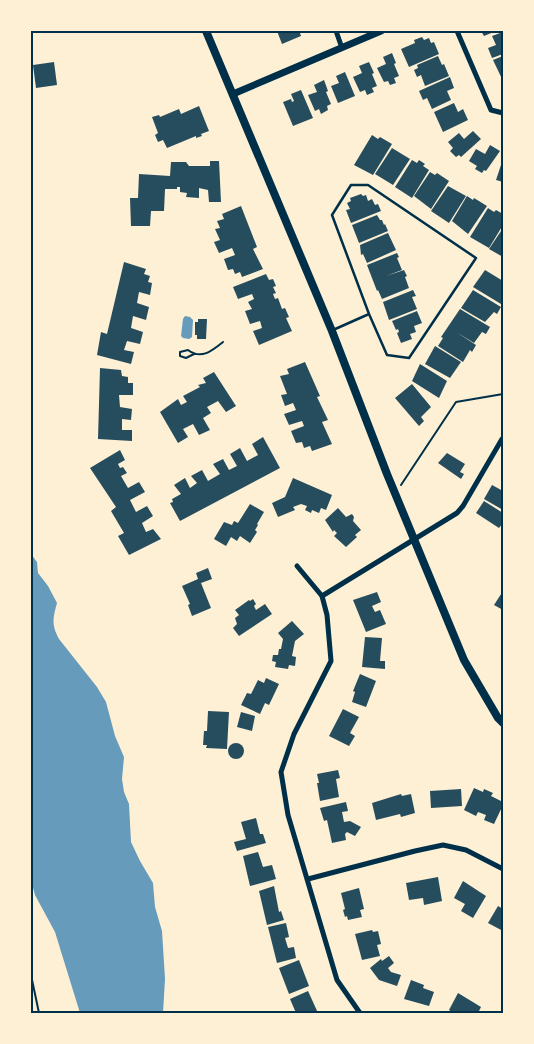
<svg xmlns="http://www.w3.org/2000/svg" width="534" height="1044" viewBox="0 0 534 1044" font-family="'Fira Sans Condensed',sans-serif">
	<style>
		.water { fill: #669bbc }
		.building { fill: #264d5e }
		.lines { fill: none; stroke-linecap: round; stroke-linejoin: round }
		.path { stroke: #003049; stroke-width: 2 }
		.service { stroke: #003049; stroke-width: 2.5 }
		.minor { stroke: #003049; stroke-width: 5 }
		.tertiary { stroke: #003049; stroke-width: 7 }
		.secondary { stroke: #003049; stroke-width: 8 }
		.neatline { fill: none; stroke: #003049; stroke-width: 2 }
	</style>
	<rect width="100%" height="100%" fill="#fdf0d5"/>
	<g class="water">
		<path d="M185 316 190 317 193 320 192 337 189 339 183 338 181 336 183 319Z"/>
		<path d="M31 554 37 562 38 573 48 586 57 603C53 618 51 624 59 639L97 687 106 702 115 736 124 757 122 779 124 792 129 804 131 842 140 861 153 883 155 907 162 931 165 979 163 1013H80L55 932 35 895 31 880Z"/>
	</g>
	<g class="building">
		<path d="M277 31H303L300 33 301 36 282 44Z"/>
		<path d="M481 31H496L484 36Z"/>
		<path d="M503 32V54L492 58 488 48 496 45 492 36Z"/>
		<path d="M422 37 424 40 429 38 431 43 434 42 439 54 409 67 401 49 415 43 414 40Z"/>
		<path d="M392 53 396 63 394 64 399 76 394 78 396 83 390 85 388 81 384 82 377 68 386 64 383 57Z"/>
		<path d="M438 56 442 65 444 64 449 76 425 86 421 75 417 77 414 70 418 68 417 65Z"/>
		<path d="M503 56V81L493 60Z"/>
		<path d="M54 62 57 85 36 88 33 65Z"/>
		<path d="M369 62 374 73 372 74 377 86 372 88 374 92 367 95 365 90 360 92 353 77 362 73 359 66Z"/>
		<path d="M345 72 355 96 338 103 331 86 339 83 336 76Z"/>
		<path d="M450 77 454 88 447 91 451 100 432 109 427 98 423 100 419 91Z"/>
		<path d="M324 80 328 91 326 92 331 104 327 106 328 110 321 114 319 109 315 111 308 95 317 92 314 85Z"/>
		<path d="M301 90 313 118 293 126 283 102 291 99 292 102 294 101 291 94Z"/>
		<path d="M454 103 458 112 463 109 468 120 443 132 434 112Z"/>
		<path d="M199 106 209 131 201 134 202 136 196 138V136L167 148 163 140 158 142 155 135 158 133 152 117 159 115 160 117 179 109 181 114Z"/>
		<path d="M473 131 481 139 461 157 459 155 456 157 450 151 453 148 448 142 459 133 464 139Z"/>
		<path d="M372 135 378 139 380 137 392 144 373 175 354 165Z"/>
		<path d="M490 145 500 151 486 171 484 170 482 173 475 169 477 166 469 161 476 149 485 154Z"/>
		<path d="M392 148 410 159 393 185 375 174Z"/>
		<path d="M412 160 417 163 419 160 425 164 423 166 429 170 412 198 395 187Z"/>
		<path d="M210 161H219L221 202H209L208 190 199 188V198L186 197 187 193 180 192V187H177V189H165L164 211H151L150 226H131L130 198H138L139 174 170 176 171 162H186L189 166H210Z"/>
		<path d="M502 162H503V182L496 180Z"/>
		<path d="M430 172 435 175 437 173 449 181 431 209 414 196Z"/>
		<path d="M448 186 466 196 449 223 431 211Z"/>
		<path d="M361 194 363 196 366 195 368 201 372 199 375 205 378 204 381 211 351 223 346 210 350 209 347 203 351 201 350 198Z"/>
		<path d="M467 196 473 200 474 198 487 206 468 234 452 221Z"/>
		<path d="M241 206 257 247 253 249 263 269 242 277 240 272 235 274 233 269 228 270 224 259 235 255 232 248 219 253 214 242 220 240 215 229 220 228 217 221 224 219 222 214Z"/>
		<path d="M488 208 494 212 496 210 503 214V225L489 248 470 237Z"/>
		<path d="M377 215 380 220H382L384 225 385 224 388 231 359 243 352 225Z"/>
		<path d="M503 228V257L489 249Z"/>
		<path d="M388 233 396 250 367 263 363 254 361 255 360 245Z"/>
		<path d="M397 253 399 257 397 258 402 270 386 276 404 270 407 276 405 277 409 288 382 299 378 290 377 291 367 265Z"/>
		<path d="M124 262 146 269 144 274 150 276 148 282 152 283 150 295 139 292 137 303 149 307 146 320 133 316 131 328 143 332 140 344 127 341 124 350 134 352 131 364 97 355 101 332 107 334Z"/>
		<path d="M485 270 503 281V300L501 304 473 287Z"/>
		<path d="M266 274 269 280 273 279 276 286 273 287 276 293 273 294 275 299 278 298 282 309 285 308 289 317 286 318 292 331 259 345 253 331 262 328 260 321 250 324 245 311 252 309 248 302 254 299 252 294 238 299 233 287Z"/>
		<path d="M413 290 416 296 412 297 417 309 389 320 383 302Z"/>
		<path d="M473 290 501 307 497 314 494 312 485 322 461 308Z"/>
		<path d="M460 309 490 327 486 334 482 332 474 343 456 332 476 345 472 352 470 350 463 362 438 346 443 338 441 337Z"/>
		<path d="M417 311 422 323 414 326 416 332 410 334 412 339 401 343 397 333 399 332 398 329 396 330 392 321Z"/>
		<path d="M198 319H207L206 339H197V335H195V322H198Z"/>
		<path d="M435 346 461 362 450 378 425 364Z"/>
		<path d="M305 362 320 396 317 397 328 420 322 422 332 444 312 451 310 446 304 448 302 442 296 443 291 431 304 426 302 421 289 425 284 414 296 410 293 403 285 406 281 395 287 394 280 376 289 374 287 369Z"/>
		<path d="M420 364 447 381 439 398 412 381Z"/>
		<path d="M100 368 121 370 122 376 128 377V383H133V395H119L120 407 132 409 131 420 122 419V430H132V441L98 439Z"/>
		<path d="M214 372 236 406 226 412 218 401 207 407 211 413 203 418 210 430 199 435 193 424 183 429 188 437 178 443 160 412 178 399 181 405 187 402 183 396 200 387 198 385 206 383 203 378Z"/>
		<path d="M412 384 431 407 421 417 424 421 419 426 395 398Z"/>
		<path d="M263 437 280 468 180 521 170 503 173 502 172 499 181 494 174 485 185 478 190 488 197 483 191 476 202 470 208 481 220 474 213 464 223 459 229 470 237 466 230 454 240 448 247 461 258 455 252 444Z"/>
		<path d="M120 450 125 460 118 464 120 468 123 467 127 473 121 476 128 488 139 482 145 492 130 500 136 512 147 506 153 516 142 523 146 532 153 529 161 539 129 555 118 536 124 533 111 511 116 507 90 468Z"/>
		<path d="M447 453 465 464 460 472 464 474 461 479 438 463Z"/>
		<path d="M293 478 332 495 326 510 321 508 319 513 312 510 311 513 305 510 307 506 301 504 293 507 295 510 278 517 272 503 285 497Z"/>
		<path d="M492 485 503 491V510L484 499Z"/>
		<path d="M484 501 503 513V523L499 528 476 513Z"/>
		<path d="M250 504 264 512 257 524 258 525 255 530 257 532 250 543 240 536 237 541 231 537 226 546 214 539 224 522 232 525 234 521 238 523Z"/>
		<path d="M338 508 346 517 352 514 354 517 353 521 361 530 355 535 357 537 346 547 334 536 337 533 334 530 333 532 325 520Z"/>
		<path d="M208 568 212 579 201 583 211 608 192 616 188 605 190 604 182 586 198 579 196 573Z"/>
		<path d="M503 591V610L494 605Z"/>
		<path d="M377 592 381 602 372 606 375 612 380 610 386 624 366 632 353 600Z"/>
		<path d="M253 599 256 604 254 606 256 610 265 604 272 614 239 636 233 628 237 624 235 618 239 615 235 610 249 600 250 601Z"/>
		<path d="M292 621 304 634 295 641 292 656 296 657 295 666 289 665 288 669 275 667 276 662 272 661 273 655H278L279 649H281L283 639 278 633Z"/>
		<path d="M365 637 382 638 380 661H385V669L362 667Z"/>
		<path d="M360 674 376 681 366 707 352 702 355 692 353 691Z"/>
		<path d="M266 678 279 684 269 705 265 703 260 714 241 705 247 693 251 694 258 680 264 683Z"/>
		<path d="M343 709 359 717 350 733 355 736 349 746 329 736Z"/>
		<path d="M208 711 229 712 227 749 206 748 207 745H203L204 731H207Z"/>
		<path d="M241 712 255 716 252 731 237 727Z"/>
		<circle cx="236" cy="751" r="8"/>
		<path d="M338 770 340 778 336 779 339 797 320 801 317 783H319L317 774Z"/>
		<path d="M474 788 483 792 484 789 493 793 491 796 503 802V805L494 824 484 820 486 815 478 812 476 816 464 810Z"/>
		<path d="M461 789 462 806 431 808 430 791Z"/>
		<path d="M401 794 402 796 411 794 415 813 401 817 400 814 376 820 372 803Z"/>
		<path d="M346 802 348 811 342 812 344 822 350 821 361 827 355 836 347 832 345 834 346 840 332 843 327 820 324 821 320 808Z"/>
		<path d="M256 818 260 834H263L266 843 237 851 234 842 246 839 241 822Z"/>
		<path d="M258 852 263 867 272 865 276 879 250 886 243 856Z"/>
		<path d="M438 877 442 901 424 905 423 898 409 900 406 883Z"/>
		<path d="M463 881 486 896 473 918 461 911 465 904 454 898Z"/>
		<path d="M274 886 279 912 281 911 284 920 267 925 259 891Z"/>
		<path d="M359 888 364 909 360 910 362 917 348 920 347 916 345 917 343 910 345 909 341 893Z"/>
		<path d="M498 906 503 909V931L488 923Z"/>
		<path d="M286 923 289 937 285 938 288 948 294 947 296 958 277 963 268 927Z"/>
		<path d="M372 930 373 932 378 931 381 944 377 945 380 956 362 960 355 934Z"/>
		<path d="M389 956 394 963 388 968 391 972 401 975 397 986 379 980 370 968 381 959 382 961Z"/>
		<path d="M299 960 309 986 289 994 279 968Z"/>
		<path d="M411 980 424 985 423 988 434 992 429 1006 404 999Z"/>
		<path d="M308 991 318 1013H296L290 999Z"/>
		<path d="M458 993 481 1007 478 1013H453L449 1010Z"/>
	</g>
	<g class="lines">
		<g class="path">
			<path d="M194 354 186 358 180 356V352L188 350C201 360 212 351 223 342"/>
			<path d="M401 485 456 402 503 394"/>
			<path d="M31 975 39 1013"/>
		</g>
		<path class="service" d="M333 330 369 314 387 355 409 358 476 258 368 185H351L332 215 369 314"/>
		<g class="minor">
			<path d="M336 31 342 48"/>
			<path d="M457 31 491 110 503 113"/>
			<path d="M297 566 322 596"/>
			<path d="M308 879 415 851 443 845 466 850 503 869"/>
			<path d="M360 1013 337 980 288 815 281 772 294 734 331 661 327 615 322 596 457 513 463 506 502 439"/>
		</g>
		<path class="tertiary" d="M233 94 381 31"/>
		<path class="secondary" d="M206 31 332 331 387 474 464 660 498 718 503 723"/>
	</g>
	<rect width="534" height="1044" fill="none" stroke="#fdf0d5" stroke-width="65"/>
	<rect x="32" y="32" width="470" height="980" class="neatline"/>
</svg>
